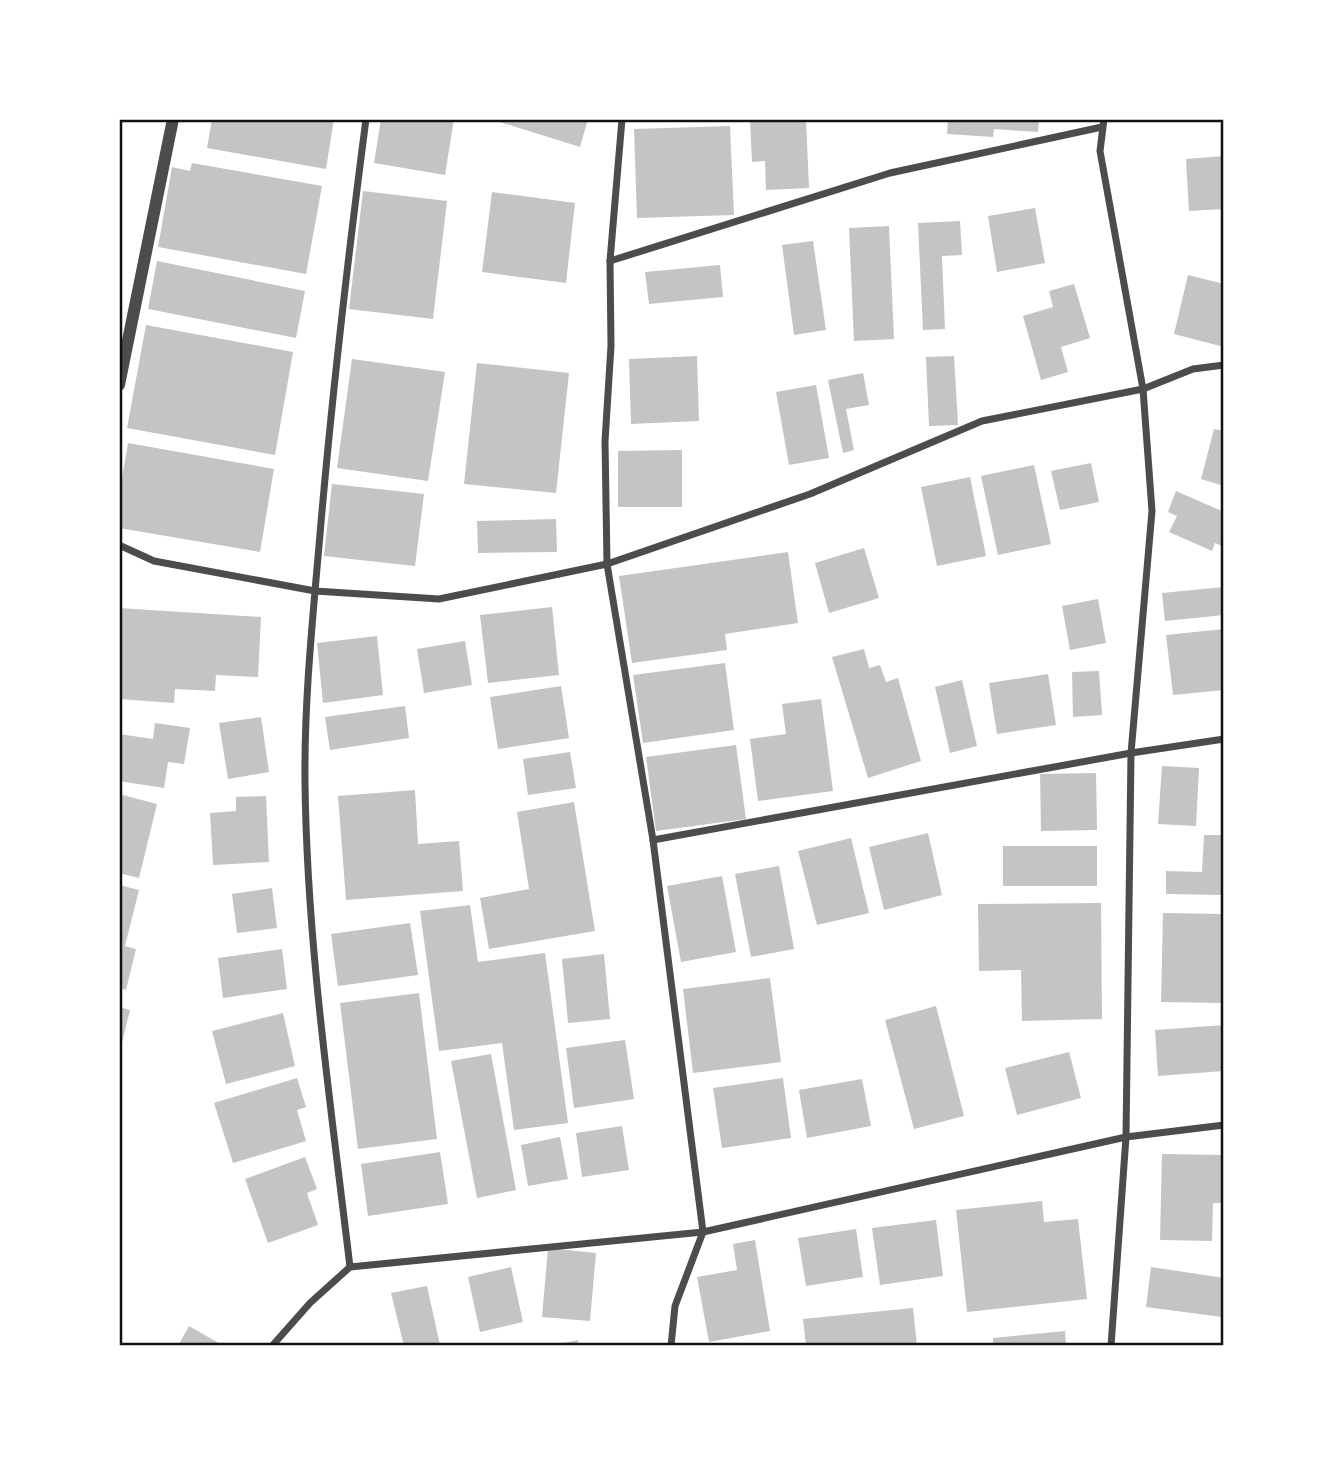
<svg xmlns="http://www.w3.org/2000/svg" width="1343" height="1465" viewBox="0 0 1343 1465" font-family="Rubik,sans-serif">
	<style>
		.building { fill: #c4c4c4 }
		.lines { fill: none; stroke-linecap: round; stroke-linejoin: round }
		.minor { stroke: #4c4c4c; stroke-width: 7 }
		.tertiary { stroke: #4c4c4c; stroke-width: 12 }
		.neatline { fill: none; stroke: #111; stroke-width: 2.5 }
	</style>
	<rect width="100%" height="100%" fill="#fff"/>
	<g class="building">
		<path d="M212 119H334L326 169 207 148Z"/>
		<path d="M381 119H454L445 175 374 163Z"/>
		<path d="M490 119H588L580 147Z"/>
		<path d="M750 119H806L809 188 766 190 765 161 752 162Z"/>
		<path d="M948 119H1039L1038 132 994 129 993 137 947 134Z"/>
		<path d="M730 126 734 215 637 218 634 129Z"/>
		<path d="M1224 156V209L1189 211 1186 159Z"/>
		<path d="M192 163 322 186 306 274 158 247 172 167 190 171Z"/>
		<path d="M363 191 447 201 433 319 349 309Z"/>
		<path d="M492 192 575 203 566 283 482 272Z"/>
		<path d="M1035 208 1045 263 997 272 988 216Z"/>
		<path d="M960 221 962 255 942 256 945 329 923 330 918 223Z"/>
		<path d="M889 226 894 339 854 341 849 228Z"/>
		<path d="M813 241 826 330 794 335 782 245Z"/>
		<path d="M157 261 305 291 296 338 148 309Z"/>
		<path d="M720 265 723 297 649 304 645 272Z"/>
		<path d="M1188 275 1224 284V347L1174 334Z"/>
		<path d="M1074 284 1090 338 1061 347 1068 372 1041 380 1023 316 1053 307 1049 291Z"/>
		<path d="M146 325 293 352 275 455 127 428Z"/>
		<path d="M697 356 699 421 631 424 629 359Z"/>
		<path d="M954 356 958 425 929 426 926 357Z"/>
		<path d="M352 359 445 372 428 481 337 468Z"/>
		<path d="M477 363 569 373 556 493 464 484Z"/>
		<path d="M863 373 869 405 846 409 854 450 843 453 828 380Z"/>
		<path d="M816 385 829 458 789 465 776 392Z"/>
		<path d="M1214 429 1224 431V486L1201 479Z"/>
		<path d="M128 443 274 469 260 552 119 528V495Z"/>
		<path d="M682 450V507H618V451Z"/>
		<path d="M1091 463 1099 502 1060 510 1051 471Z"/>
		<path d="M1034 465 1051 544 998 555 981 476Z"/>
		<path d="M970 477 986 556 937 566 921 487Z"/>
		<path d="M332 484 424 494 415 566 324 556Z"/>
		<path d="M1176 491 1224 512V547L1215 543 1212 551 1169 532 1177 516 1168 512Z"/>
		<path d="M556 519 557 552 478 553 477 521Z"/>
		<path d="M864 548 879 598 829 613 815 563Z"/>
		<path d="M788 552 798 623 725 634 727 650 632 663 619 576Z"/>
		<path d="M1224 587V615L1165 621 1162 593Z"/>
		<path d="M1098 599 1106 643 1070 650 1062 606Z"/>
		<path d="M552 607 559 675 488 683 480 615Z"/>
		<path d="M119 608 261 617 258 677 216 675 215 691 175 689 174 703 119 699Z"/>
		<path d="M1224 629V690L1173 695 1166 635Z"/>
		<path d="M377 636 383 695 323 703 317 643Z"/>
		<path d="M465 641 472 685 424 693 417 649Z"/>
		<path d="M864 649 869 668 880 665 886 682 898 678 921 761 868 778 832 657Z"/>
		<path d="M725 663 734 730 643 743 633 675Z"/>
		<path d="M1099 671 1102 715 1073 717 1072 672Z"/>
		<path d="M1048 674 1056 725 997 734 989 683Z"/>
		<path d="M962 680 977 746 950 753 935 687Z"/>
		<path d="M561 686 569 738 498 749 490 697Z"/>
		<path d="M821 699 833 791 758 801 750 739 786 734 782 704Z"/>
		<path d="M405 706 409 738 330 750 325 717Z"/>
		<path d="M261 717 269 772 228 779 219 723Z"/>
		<path d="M155 723 190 728 184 764 168 762 164 788 119 781V734L153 739Z"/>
		<path d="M736 745 746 819 656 831 646 757Z"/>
		<path d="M570 752 576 788 528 795 523 759Z"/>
		<path d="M1162 766 1199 768 1196 826 1158 824Z"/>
		<path d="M1096 773 1097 830 1041 831 1040 774Z"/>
		<path d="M415 790 418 844 459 841 463 891 346 900 338 796Z"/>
		<path d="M119 794 157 804 139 878 119 873Z"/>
		<path d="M266 796 269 862 213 865 210 813 236 811V797Z"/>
		<path d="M574 802 595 931 489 949 480 898 529 889 517 812Z"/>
		<path d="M928 833 942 895 884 910 869 847Z"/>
		<path d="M1204 835H1224V895L1166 894V871L1202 872Z"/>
		<path d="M851 838 869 913 817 925 798 851Z"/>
		<rect x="1003" y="846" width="94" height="40"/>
		<path d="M779 866 794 949 751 957 735 874Z"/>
		<path d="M722 876 736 952 681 962 667 886Z"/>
		<path d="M119 885 139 890 125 946 136 949 126 990 119 988Z"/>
		<path d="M272 888 277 928 237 933 232 894Z"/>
		<path d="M1101 903 1102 1019 1022 1021 1021 970 979 971 978 904Z"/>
		<path d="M470 905 478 962 545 953 568 1123 514 1130 502 1043 439 1051 420 911Z"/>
		<path d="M1163 913 1224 914V1003L1161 1002Z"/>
		<path d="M410 923 418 975 338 986 331 934Z"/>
		<path d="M282 949 287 989 223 998 218 958Z"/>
		<path d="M604 954 610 1019 568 1023 562 959Z"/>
		<path d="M770 978 781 1062 693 1073 683 989Z"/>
		<path d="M419 993 437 1139 358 1149 340 1003Z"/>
		<path d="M936 1006 964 1116 914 1129 885 1020Z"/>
		<path d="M119 1007 130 1010 120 1051H119Z"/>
		<path d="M283 1013 295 1066 226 1084 212 1031Z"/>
		<path d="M1224 1025V1071L1158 1076 1155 1030Z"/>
		<path d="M625 1040 634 1099 574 1108 566 1048Z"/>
		<path d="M1069 1052 1081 1098 1017 1115 1005 1068Z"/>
		<path d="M491 1054 516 1190 477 1198 451 1061Z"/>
		<path d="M297 1078 306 1107 297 1110 306 1141 233 1163 214 1103Z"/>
		<path d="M783 1078 791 1138 722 1148 713 1088Z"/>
		<path d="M862 1079 871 1126 807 1138 799 1090Z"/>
		<path d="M622 1126 629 1170 582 1177 576 1133Z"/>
		<path d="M560 1137 568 1179 528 1186 521 1145Z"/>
		<path d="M440 1152 448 1204 368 1216 361 1164Z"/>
		<path d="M1162 1154 1224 1155V1203H1213L1212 1241 1160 1240Z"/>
		<path d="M305 1157 317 1189 307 1193 318 1225 268 1243 245 1179Z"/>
		<path d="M1042 1201 1044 1222 1078 1219 1087 1299 967 1312 956 1210Z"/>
		<path d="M936 1220 943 1276 880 1285 872 1228Z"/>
		<path d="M856 1229 863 1277 806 1286 798 1238Z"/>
		<path d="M755 1240 770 1331 709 1342 697 1277 737 1270 733 1244Z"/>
		<path d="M548 1248 596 1253 590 1321 542 1317Z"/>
		<path d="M511 1267 523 1322 480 1332 468 1277Z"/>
		<path d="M1151 1267 1224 1278 1222 1317 1146 1307Z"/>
		<path d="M427 1286 440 1345 404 1346 391 1293Z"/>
		<path d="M913 1308 917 1346H806L803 1319Z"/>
		<path d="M189 1326 224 1346H178Z"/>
		<path d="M1065 1331 1066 1346H993V1338Z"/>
		<path d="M578 1340 579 1346H554V1345Z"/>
	</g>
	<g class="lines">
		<g class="minor">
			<path d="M622 119 610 261 611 346 605 441 607 564 653 840 703 1232 675 1306 671 1346"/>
			<path d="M1104 119 1100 151 1143 389 1152 511 1131 753 1126 1137 1111 1346"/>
			<path d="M610 261 890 173 1102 127"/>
			<path d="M119 545 154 561 315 591 439 599 607 564 810 494 982 421 1143 389 1193 369 1224 365"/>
			<path d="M653 840 1131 753 1224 739"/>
			<path d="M350 1267C331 1106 307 945 305 783 304 700 313 616 320 534 332 395 348 257 366 119"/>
			<path d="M272 1346 310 1303 350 1267 703 1232 1126 1137 1224 1125"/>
		</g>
		<path class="tertiary" d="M119 385 173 119"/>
	</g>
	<rect width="1343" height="1465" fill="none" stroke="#ffffff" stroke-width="242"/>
	<rect x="121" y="121" width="1101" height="1223" class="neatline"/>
</svg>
